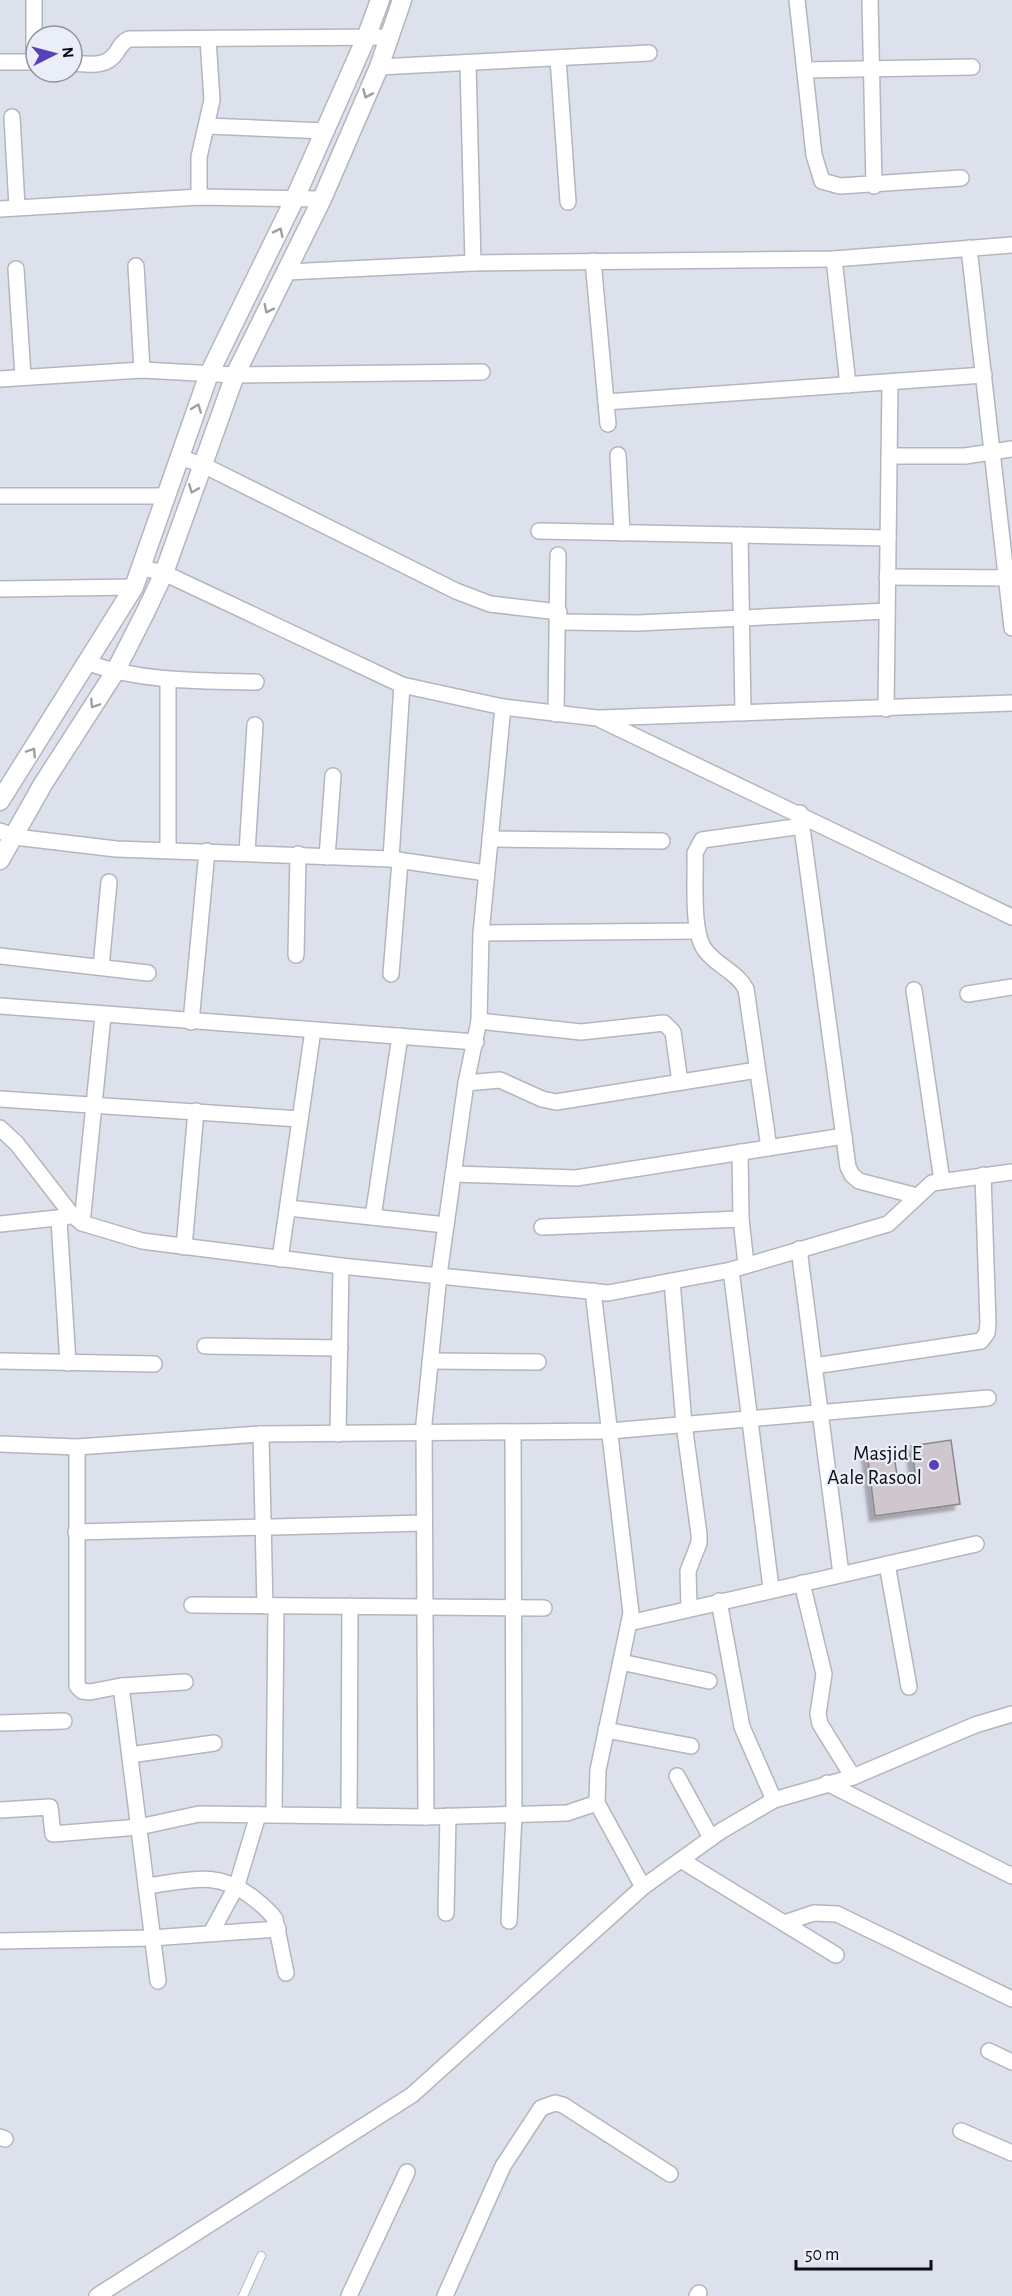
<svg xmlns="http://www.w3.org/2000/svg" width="1012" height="2296" viewBox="0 0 1012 2296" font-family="'Alegreya Sans',sans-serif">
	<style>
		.building { fill: #cfc6ce; stroke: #8d858c; stroke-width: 1.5; filter: url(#shadow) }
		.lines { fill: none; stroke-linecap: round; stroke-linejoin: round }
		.service-casing { stroke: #b3b6c1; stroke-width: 10 }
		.minor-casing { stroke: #b3b6c1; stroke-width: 18 }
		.tertiary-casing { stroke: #b3b6c1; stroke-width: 21 }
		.service { stroke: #fff; stroke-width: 8 }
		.minor { stroke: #fff; stroke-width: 15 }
		.tertiary { stroke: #fff; stroke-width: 18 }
		.oneway { stroke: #9e9fa0 }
		.poi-dot { fill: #5741b9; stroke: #eaeef9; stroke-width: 2 }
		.labels { text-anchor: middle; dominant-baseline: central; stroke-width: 4.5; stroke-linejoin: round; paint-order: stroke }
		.poi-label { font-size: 21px; fill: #0d0e11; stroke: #eaeef9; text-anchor: end }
	</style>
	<defs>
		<filter id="shadow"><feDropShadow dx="-5.5" dy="5.5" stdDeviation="1.5" flood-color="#0004"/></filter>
	</defs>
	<rect width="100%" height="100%" fill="#dde1eb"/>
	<path class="building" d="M951 1440 960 1504 875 1516 867 1452 893 1448 898 1482 916 1479 911 1446Z"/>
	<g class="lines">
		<defs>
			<path id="service" d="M243 2296 261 2256"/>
			<g id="minor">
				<path d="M797 0 814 155 822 181 840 186 961 178"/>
				<path d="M870 0 874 186"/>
				<path d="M558 58 568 202"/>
				<path d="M34 61V0"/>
				<path d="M0 62H36"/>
				<path d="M72 63C88 64 106 68 116 53 120 47 122 42 129 39L391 37"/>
				<path d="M468 63 473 263"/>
				<path d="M379 67 649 53"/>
				<path d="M805 70 972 67"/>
				<path d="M12 117 17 207"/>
				<path d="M207 126 325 131"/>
				<path d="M199 197V157L212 100 208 39"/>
				<path d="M0 209 199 197 322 199"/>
				<path d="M969 248 1012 628"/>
				<path d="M834 259 848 385"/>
				<path d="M593 261 608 424"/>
				<path d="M136 266 142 370"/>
				<path d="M16 269 23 376"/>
				<path d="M287 272 473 263 834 259 1012 245"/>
				<path d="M0 379 142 370 235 375 482 372"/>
				<path d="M606 402 984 375"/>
				<path d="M618 455 622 533"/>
				<path d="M889 456H965L1012 449"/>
				<path d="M179 457 203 465 456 591 490 604 559 612"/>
				<path d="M0 496H165"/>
				<path d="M539 531 888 538"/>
				<path d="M740 535 743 713"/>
				<path d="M143 568 164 573 402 685 503 707 481 933 479 1021 466 1083 439 1275 424 1423 426 1817"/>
				<path d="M887 577 1012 578"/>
				<path d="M0 589 134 587"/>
				<path d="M559 622 638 623 887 611"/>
				<path d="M88 663C143 682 199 681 256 682"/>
				<path d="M168 680V849"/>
				<path d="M503 707 597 718 1012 917"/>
				<path d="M886 709 890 382"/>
				<path d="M556 714 558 555"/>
				<path d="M600 718 1012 703"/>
				<path d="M800 813 848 1167 852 1175 859 1181 917 1196"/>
				<path d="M0 831 15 837 116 849 391 859 486 873"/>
				<path d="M490 839 662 841"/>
				<path d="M247 852 255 725"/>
				<path d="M327 857 333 776"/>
				<path d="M391 859 402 685"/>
				<path d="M481 933 697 931"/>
				<path d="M296 955 298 854"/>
				<path d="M0 956 148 973"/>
				<path d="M101 967 109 882"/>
				<path d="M391 974 400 861"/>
				<path d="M914 990 942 1181"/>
				<path d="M968 994 1012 987"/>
				<path d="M0 1006 476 1042"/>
				<path d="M479 1021 581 1032 664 1023 673 1032 680 1082"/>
				<path d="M191 1022 207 851"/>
				<path d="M466 1083 500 1080 542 1099 556 1102 757 1070"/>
				<path d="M0 1099 300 1119"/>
				<path d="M0 1128 17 1144 72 1215 82 1223 142 1241 341 1266 608 1293 731 1270 888 1224 932 1183 1012 1172"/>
				<path d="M769 1148 746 989C737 972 717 966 705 950 691 931 696 877 695 853L702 840 802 826"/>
				<path d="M740 1152 741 1219 746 1264"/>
				<path d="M453 1174 576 1178 844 1136"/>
				<path d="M288 1208 446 1225"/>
				<path d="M373 1217 400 1036"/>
				<path d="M59 1220 68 1363"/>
				<path d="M82 1223 103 1016"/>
				<path d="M0 1224 66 1217"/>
				<path d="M542 1227 741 1219"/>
				<path d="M184 1247 196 1111"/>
				<path d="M799 1249 841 1574"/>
				<path d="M280 1259 313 1030"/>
				<path d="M731 1270 771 1588"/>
				<path d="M672 1281 684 1424 699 1534V1543L688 1571 689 1608"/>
				<path d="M593 1291 631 1613 598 1770 597 1803 643 1887"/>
				<path d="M205 1346 340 1348"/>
				<path d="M0 1361 154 1364"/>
				<path d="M430 1361 538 1362"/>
				<path d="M814 1366 981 1341 987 1333 988 1323 983 1175"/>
				<path d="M261 1434 265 1606"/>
				<path d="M338 1434 341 1266"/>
				<path d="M0 1444 77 1447 261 1434 610 1431 988 1398"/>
				<path d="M77 1447V1686L82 1691 90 1692 121 1686 185 1682"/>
				<path d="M76 1532 424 1523"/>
				<path d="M887 1564 909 1687"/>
				<path d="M802 1583 824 1674 818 1714 820 1724 853 1777"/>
				<path d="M719 1601 742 1727 774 1800"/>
				<path d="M192 1605 544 1608"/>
				<path d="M629 1623 976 1544"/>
				<path d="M621 1662 709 1681"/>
				<path d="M121 1686 158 1981"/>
				<path d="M0 1723 64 1721"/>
				<path d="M606 1730 691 1746"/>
				<path d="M130 1755 214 1743"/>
				<path d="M677 1776 711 1838"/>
				<path d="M827 1783 1012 1876"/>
				<path d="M0 1810 50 1807 53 1834 139 1827 199 1814 426 1817 567 1813 597 1803"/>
				<path d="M274 1815 276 1606"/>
				<path d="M349 1815 350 1606"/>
				<path d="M681 1860 836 1955"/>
				<path d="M146 1886C188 1881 216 1869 252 1897 261 1904 269 1910 275 1919L286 1973"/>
				<path d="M446 1913 448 1816"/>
				<path d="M509 1921 514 1814 513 1432"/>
				<path d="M784 1923 814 1913 837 1914 1012 1999"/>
				<path d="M211 1933 237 1885 258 1815"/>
				<path d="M0 1941 152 1938 278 1929"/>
				<path d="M989 2051 1012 2062"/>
				<path d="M961 2131 1012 2153"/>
				<path d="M0 2137 5 2139"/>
				<path d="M97 2296 412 2095 643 1887 721 1831 774 1800 853 1777 975 1725 1012 1714"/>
				<path d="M349 2296 407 2172"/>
				<path d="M445 2296 503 2166 541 2108 555 2103 563 2105 670 2174"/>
				<path d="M697 2296 699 2293"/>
			</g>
			<g id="tertiary">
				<path d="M0 801 134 587 209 374 295 198 366 38 380 0"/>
				<path d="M0 860 43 784 115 672 145 613 164 573 235 375 322 199 379 67 402 0"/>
			</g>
		</defs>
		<use href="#service" class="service-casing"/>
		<use href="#minor" class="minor-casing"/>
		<use href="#tertiary" class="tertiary-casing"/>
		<use href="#service" class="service"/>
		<use href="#minor" class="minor"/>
		<use href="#tertiary" class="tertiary"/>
	</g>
	<defs><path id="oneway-chevron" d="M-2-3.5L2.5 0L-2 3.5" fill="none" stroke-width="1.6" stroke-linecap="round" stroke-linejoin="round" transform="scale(1.5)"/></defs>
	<g class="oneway">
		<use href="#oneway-chevron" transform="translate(367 94) rotate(114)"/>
		<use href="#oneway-chevron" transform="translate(279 232) rotate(-64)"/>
		<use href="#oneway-chevron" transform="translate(268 309) rotate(117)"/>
		<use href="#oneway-chevron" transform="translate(197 408) rotate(-70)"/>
		<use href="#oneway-chevron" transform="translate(193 489) rotate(112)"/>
		<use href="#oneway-chevron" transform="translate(94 704) rotate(123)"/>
		<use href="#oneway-chevron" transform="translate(32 752) rotate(-57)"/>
	</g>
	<circle class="poi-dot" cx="934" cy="1465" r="6"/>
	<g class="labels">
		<g class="poi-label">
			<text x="922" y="1453">Masjid E<tspan x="922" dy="24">Aale Rasool</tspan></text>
		</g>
	</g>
	<g transform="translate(54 54) rotate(84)"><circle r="28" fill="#eaeef9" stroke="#92949c" stroke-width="1.5"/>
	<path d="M0-4.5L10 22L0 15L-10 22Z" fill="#5741b9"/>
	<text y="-9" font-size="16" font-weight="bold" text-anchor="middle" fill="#0d0e11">N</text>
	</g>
	<path d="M796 2260v9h135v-9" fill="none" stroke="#0d0e11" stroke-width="3"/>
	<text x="805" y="2260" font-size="18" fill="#0d0e11" stroke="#eaeef9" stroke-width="4.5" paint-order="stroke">50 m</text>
</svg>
